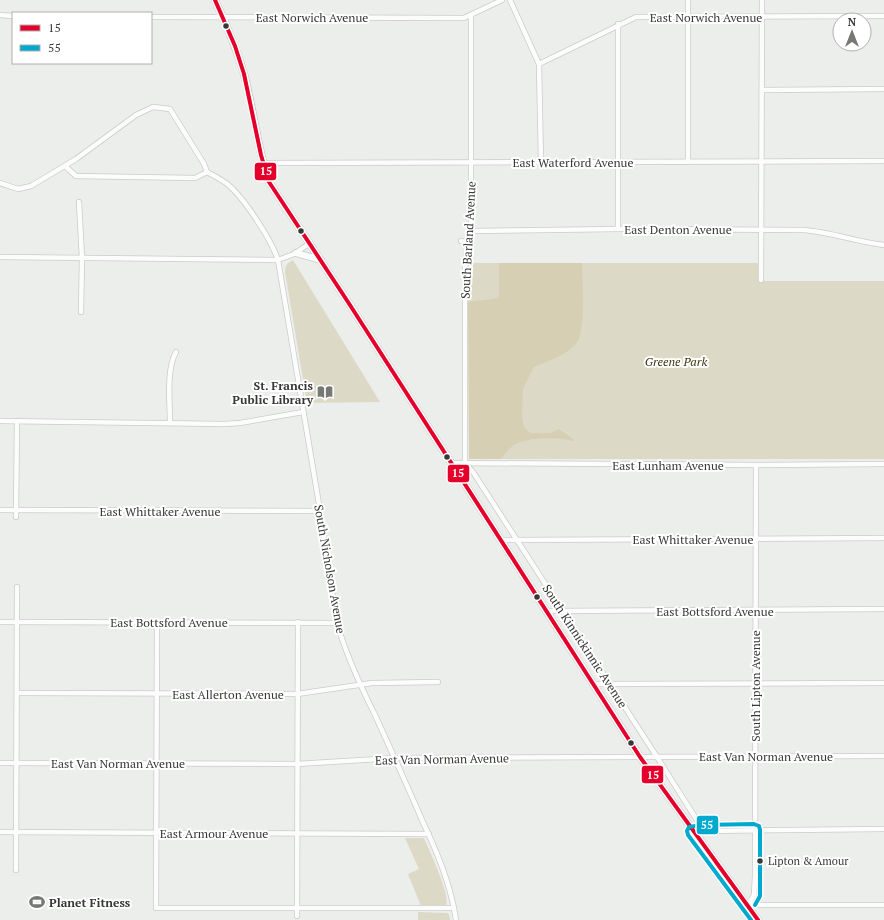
<svg xmlns="http://www.w3.org/2000/svg" width="884" height="920" viewBox="0 0 884 920" font-family="'PT Serif',serif">
	<style>
		.green { fill: #ddd9c7 }
		.forest { fill: #d7cfb3 }
		.lines { fill: none; stroke-linecap: round; stroke-linejoin: round }
		.street-casing { stroke: #caccca; stroke-width: 6 }
		.secondary-casing { stroke: #caccca; stroke-width: 8 }
		.street { stroke: #fcfcfc; stroke-width: 4.5 }
		.secondary { stroke: #fcfcfc; stroke-width: 6 }
		.bus-1-casing { stroke: #fff; stroke-width: 7 }
		.bus-2-casing { stroke: #fff; stroke-width: 7 }
		.bus-1 { stroke: #e4002b; stroke-width: 4 }
		.bus-2 { stroke: #00a9ce; stroke-width: 4 }
		.bus-dot { fill: #363836; stroke: #fff; stroke-width: 1.5 }
		.labels { text-anchor: middle; dominant-baseline: central; stroke-width: 4; stroke-linejoin: round; paint-order: stroke }
		.bus-label { font-size: 11px; fill: #363836; stroke: #fff; text-anchor: start }
		.street-label { font-size: 12px; fill: #363836; stroke: #fff }
		.park-label { font-size: 12px; font-style: italic; fill: #41350c; stroke: #fff }
		.poi-label { font-size: 12px; font-weight: bold; fill: #363836; stroke: #fff; text-anchor: end }
		.line-badge { stroke: #fff; stroke-width: 1.5 }
		.badge-label { font-size: 11px; text-anchor: middle; font-weight: bold; fill: #fff }
	</style>
	<rect width="100%" height="100%" fill="#eceeeb"/>
	<g class="green">
		<path d="M293 260 380 402 307 403 285 272C285 266 287 263 293 260Z"/>
		<path d="M468 263H762V281H884V459H469Z"/>
		<path d="M405 838H424C429 850 451 896 446 906H421L408 874 419 869Z"/>
		<path d="M418 912 447 913 449 914 450 920H418Z"/>
	</g>
	<path class="forest" d="M499 263H582C582 281 587 333 575 345 566 355 546 362 534 367L523 389 522 417 524 427 530 433H550L559 429 574 440 573 441C557 437 529 437 514 445 509 448 505 455 501 459H469L468 302 499 298Z"/>
	<g class="lines">
		<defs>
			<g id="street">
				<path d="M510 0 539 64 541 162"/>
				<path d="M0 15 13 16"/>
				<path d="M471 16V231L465 261V463L473 472 657 757 700 825 702 831"/>
				<path d="M153 17 464 18 502 0"/>
				<path d="M539 64 636 17 884 16"/>
				<path d="M763 90 884 89"/>
				<path d="M688 162V0"/>
				<path d="M263 163 884 161"/>
				<path d="M65 166 76 176 195 178 207 172"/>
				<path d="M0 183 18 189 31 186 76 159 136 115 153 107 170 109 204 164 207 172C213 175 220 179 226 183 243 196 271 239 278 260L321 516 337 623C346 655 360 685 375 715 391 750 407 785 422 820 437 852 451 885 456 920"/>
				<path d="M79 202 82 258 81 312"/>
				<path d="M618 229V24"/>
				<path d="M471 231 618 229 803 230C831 232 857 242 884 245"/>
				<path d="M461 241 468 243"/>
				<path d="M0 257 278 260 294 254 310 243"/>
				<path d="M761 280 762 0"/>
				<path d="M0 421 224 424 240 423 303 412"/>
				<path d="M170 423C170 404 166 369 176 352"/>
				<path d="M453 463 756 465 884 464"/>
				<path d="M0 510 320 511"/>
				<path d="M16 517 17 421"/>
				<path d="M501 540 884 538"/>
				<path d="M547 611 884 609"/>
				<path d="M0 622 337 623"/>
				<path d="M157 622 156 908H454"/>
				<path d="M594 684 884 683"/>
				<path d="M17 693 297 694 372 683 438 682"/>
				<path d="M0 763 297 764 395 758 884 756"/>
				<path d="M0 832 429 834"/>
				<path d="M693 832 702 831 884 829"/>
				<path d="M16 870 17 587"/>
				<path d="M748 905 754 895 755 876 756 465"/>
				<path d="M748 905H884"/>
				<path d="M297 916 298 622"/>
			</g>
			<g id="secondary">
				<path d="M215 0C226 24 237 49 244 74 254 110 257 147 269 182L348 302 640 757 758 920"/>
				<path d="M296 253 321 260"/>
			</g>
		</defs>
		<use href="#street" class="street-casing"/>
		<use href="#secondary" class="secondary-casing"/>
		<use href="#street" class="street"/>
		<use href="#secondary" class="secondary"/>
		<defs>
			<path id="bus-1" d="M215 0 235 46 244 74 261 155 269 182 348 302 640 757 758 920"/>
			<path id="bus-2" d="M751 920 688 835 687 831 689 827 702 825 754 824 759 826 760 830V896L755 905"/>
		</defs>
		<use href="#bus-1" class="bus-1-casing"/>
		<use href="#bus-2" class="bus-2-casing"/>
		<use href="#bus-1" class="bus-1"/>
		<use href="#bus-2" class="bus-2"/>
	</g>
	<defs>
		<symbol id="library-bare" viewBox="-9 -9 18 18"><path d="M-6-4Q-3-5.5-.7-3.5V5Q-3 3-6 4ZM6-4Q3-5.5 .7-3.5V5Q3 3 6 4Z" fill="#767875" stroke="#fff" stroke-width="2.5" paint-order="stroke"/></symbol>
		<symbol id="stadium-bare" viewBox="-9 -9 18 18"><path d="M0-5a6.5 5 0 1 0 0 10a6.5 5 0 1 0 0-10ZM-3.5-1.8h7v3.6h-7Z" fill="#767875" stroke="#fff" stroke-width="2.5" paint-order="stroke"/></symbol>
	</defs>
	<g fill-rule="evenodd">
		<use href="#library-bare" x="314" y="381" width="22" height="22"/>
		<use href="#stadium-bare" x="26" y="891" width="22" height="22"/>
	</g>
	<g class="bus-dot">
		<circle cx="226" cy="26" r="3.5"/>
		<circle cx="301" cy="231" r="3.5"/>
		<circle cx="447" cy="457" r="3.5"/>
		<circle cx="537" cy="597" r="3.5"/>
		<circle cx="631" cy="743" r="3.5"/>
		<circle cx="760" cy="861" r="3.5"/>
	</g>
	<g class="labels">
		<g class="bus-label">
			<text x="768" y="861">Lipton &amp; Amour</text>
		</g>
		<g class="street-label">
			<text x="312" y="17">East Norwich Avenue</text>
			<text x="706" y="17">East Norwich Avenue</text>
			<text x="573" y="162">East Waterford Avenue</text>
			<text x="678" y="229">East Denton Avenue</text>
			<text transform="translate(468 240) rotate(-87)">South Barland Avenue</text>
			<text x="668" y="465">East Lunham Avenue</text>
			<text x="160" y="511">East Whittaker Avenue</text>
			<text x="693" y="539">East Whittaker Avenue</text>
			<text transform="translate(330 569) rotate(80)">South Nicholson Avenue</text>
			<text x="715" y="611">East Bottsford Avenue</text>
			<text x="169" y="622">East Bottsford Avenue</text>
			<text transform="translate(585 646) rotate(57)">South Kinnickinnic Avenue</text>
			<text transform="translate(755 686) rotate(-90)">South Lipton Avenue</text>
			<text x="228" y="694">East Allerton Avenue</text>
			<text x="766" y="756">East Van Norman Avenue</text>
			<text transform="translate(442 759) rotate(-1)">East Van Norman Avenue</text>
			<text x="118" y="763">East Van Norman Avenue</text>
			<text x="214" y="833">East Armour Avenue</text>
		</g>
		<g class="park-label">
			<text x="676" y="361">Greene Park</text>
		</g>
		<g class="poi-label">
			<text x="313" y="385">St. Francis<tspan x="313" dy="14">Public Library</tspan></text>
			<text x="49" y="902" text-anchor="start">Planet Fitness</text>
		</g>
	</g>
	<g class="line-badge">
		<rect x="254" y="162" width="23" height="19" rx="4" fill="#e4002b"/>
		<rect x="447" y="464" width="23" height="19" rx="4" fill="#e4002b"/>
		<rect x="641" y="765" width="23" height="19" rx="4" fill="#e4002b"/>
		<rect x="696" y="815" width="23" height="20" rx="4" fill="#00a9ce"/>
	</g>
	<g class="badge-label">
		<text x="266" y="175">15</text>
		<text x="458" y="477">15</text>
		<text x="653" y="779">15</text>
		<text x="707" y="829">55</text>
	</g>
	<rect x="12" y="12" width="140" height="52" fill="#ffffff" stroke="#afafaf"/>
	<rect x="20" y="25" width="20" height="6" fill="#e4002b" stroke="#afafaf"/>
	<text x="48" y="32" font-size="12" fill="#363836">15</text>
	<rect x="20" y="45" width="20" height="6" fill="#00a9ce" stroke="#afafaf"/>
	<text x="48" y="52" font-size="12" fill="#363836">55</text>
	<g transform="translate(852 32)"><circle r="19" fill="#ffffff" stroke="#afafaf"/>
	<path d="M0-3L7 15L0 10L-7 15Z" fill="#767875"/>
	<text y="-6" font-size="11" font-weight="bold" text-anchor="middle" fill="#363836">N</text>
	</g>
</svg>
